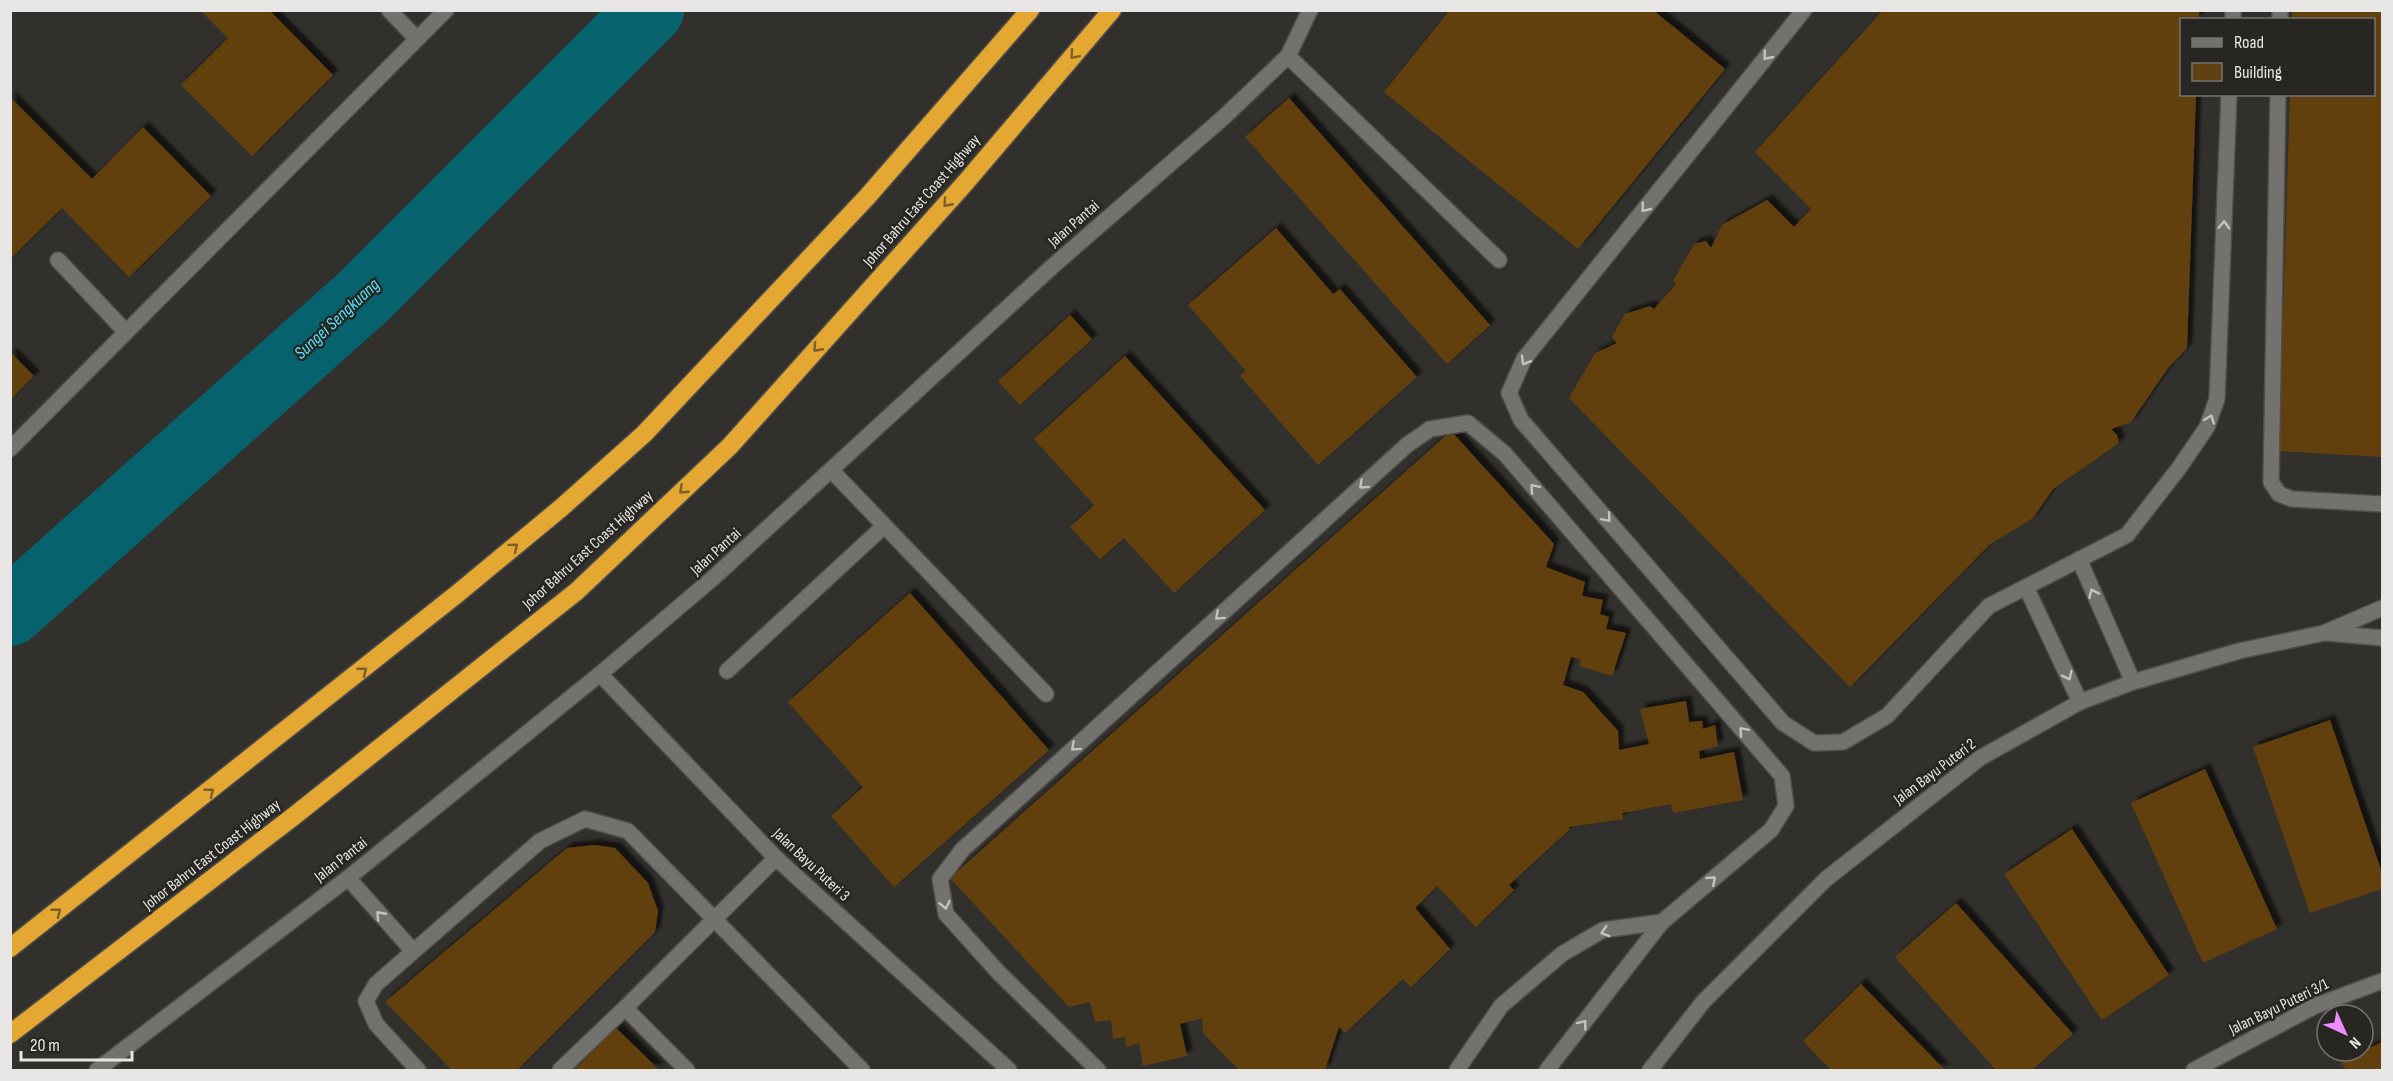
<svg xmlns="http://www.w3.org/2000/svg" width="2393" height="1081" viewBox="0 0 2393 1081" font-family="'Sofia Sans Condensed',sans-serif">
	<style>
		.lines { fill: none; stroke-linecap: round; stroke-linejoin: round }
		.river { stroke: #06636e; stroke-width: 68 }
		.building { fill: #624110; filter: url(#shadow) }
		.lane-casing { stroke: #4f4e4a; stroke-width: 18 }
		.street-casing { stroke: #4f4e4a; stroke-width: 18 }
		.highway-casing { stroke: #4f4e4a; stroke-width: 21 }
		.lane { stroke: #74726e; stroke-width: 15 }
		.street { stroke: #74726e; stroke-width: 15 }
		.highway { stroke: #e4a732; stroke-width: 18 }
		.oneway { stroke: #7d6029 }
		.oneway2 { stroke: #c4c3c1 }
		.labels { text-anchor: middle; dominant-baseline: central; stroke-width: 5; stroke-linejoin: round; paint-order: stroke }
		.street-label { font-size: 16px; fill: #e7e6e4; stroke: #282622 }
		.water-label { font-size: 18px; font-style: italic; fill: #50e5fb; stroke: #282622 }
	</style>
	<defs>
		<filter id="shadow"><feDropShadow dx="5.5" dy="-5.5" stdDeviation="1.5" flood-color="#0009"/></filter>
	</defs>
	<rect width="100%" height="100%" fill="#32302c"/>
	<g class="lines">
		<path class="river" d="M10 612 363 297 650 10"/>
	</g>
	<g class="building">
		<path d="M200 10H269L333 75 252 156 181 85 228 38Z"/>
		<path d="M1450 10H1653L1725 69 1578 249 1384 92Z"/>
		<path d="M1883 10H2199V20H2182V94H2196L2187 348 2168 368 2131 422 2111 429 2117 435 2119 443 2053 489 2033 518 1989 545 1850 687 1569 398 1595 353 1617 343 1612 337 1625 314 1650 306 1654 309 1676 284 1673 281 1694 244 1706 241 1711 248 1722 225 1767 200 1794 227 1811 209 1755 152Z"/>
		<path d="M2292 10H2382V457L2279 451 2290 94H2374V20H2292Z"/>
		<path d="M10 97 92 179 143 127 211 196 129 277 62 208 10 259Z"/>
		<path d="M1289 98 1490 325 1447 364 1245 137Z"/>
		<path d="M1276 228 1333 294 1340 289 1417 377 1318 465 1240 376 1246 371 1188 305Z"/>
		<path d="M1070 315 1092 339 1020 405 998 381Z"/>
		<path d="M10 352 34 376 10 400Z"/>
		<path d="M1125 356 1265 510 1174 593 1124 538 1100 559 1070 527 1094 505 1034 439Z"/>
		<path d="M1451 431 1554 544 1546 567 1585 582 1582 596 1603 600 1600 614 1609 617 1606 629 1626 633 1612 676 1579 666 1581 659 1571 657 1563 685 1583 692 1618 731 1619 750 1649 744 1640 709 1686 701 1689 722 1702 721 1703 729 1715 725 1718 746 1699 751 1700 759 1734 752 1743 800 1673 813 1671 804 1622 813 1623 819 1568 827 1570 829 1509 885 1514 890 1476 927 1437 886 1415 908 1450 949 1411 987 1403 979 1345 1033 1339 1027 1325 1070H1239L1203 1033 1202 1018 1180 1024 1187 1056 1143 1066 1139 1043 1126 1047 1125 1037 1113 1039 1111 1020 1095 1022 1090 1002 1069 1007 950 878Z"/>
		<path d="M910 593 1049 750 894 887 831 816 863 787 788 702Z"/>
		<path d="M2330 720 2382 873V889L2310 913 2253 747Z"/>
		<path d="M2205 769 2277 929 2203 963 2131 803Z"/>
		<path d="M2072 829 2169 975 2102 1020 2004 874Z"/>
		<path d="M594 845 615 848 648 883 658 911 655 932 517 1070H452L385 1002 567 848Z"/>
		<path d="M1956 903 2073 1034 2032 1070H1996L1895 957Z"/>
		<path d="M1861 984 1945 1070H1831L1803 1041Z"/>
		<path d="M616 1028 643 1054 659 1070H574Z"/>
		<path d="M2382 1042V1070H2346L2341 1061Z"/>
	</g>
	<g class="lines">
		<defs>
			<g id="lane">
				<path d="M389 10 417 39"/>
				<path d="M1804 10 1524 359 1509 393 1521 420 1783 723 1814 743 1843 742 1887 716 1989 606 2127 535 2179 468 2207 427 2217 399 2229 94"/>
				<path d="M2233 20V10"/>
				<path d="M2280 20V10"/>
				<path d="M1288 56 1499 260"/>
				<path d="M2278 94 2271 482 2279 494 2292 499 2382 504"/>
				<path d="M58 260 126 332"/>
				<path d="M10 449 446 10"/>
				<path d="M832 471 1046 694"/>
				<path d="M2079 559 2133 682"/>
				<path d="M2026 587 2080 702"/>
				<path d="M727 671 883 527"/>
				<path d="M348 878 413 951"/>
				<path d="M418 1070 376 1024 366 1001 376 984 540 841 585 819 628 831 862 1070"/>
				<path d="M560 1070 625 1008"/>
				<path d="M687 1070 625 1008 776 858"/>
				<path d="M1098 1070 999 973 946 914 940 879 962 850 1407 445 1430 429 1468 423 1505 454 1782 776 1786 806 1771 830 1662 922 1547 1070"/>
				<path d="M1457 1070 1501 1006 1562 954 1603 930 1662 922"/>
			</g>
			<g id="street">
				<path d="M2327 633 2382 638"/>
				<path d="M600 674 776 858 1009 1070"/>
				<path d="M97 1070 348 878 600 674 712 579 1054 265 1224 117 1288 56 1310 10"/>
				<path d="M1650 1070 1703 1002 1826 879 1980 758 2080 702 2133 682 2239 651 2324 633 2382 608"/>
				<path d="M2194 1070 2315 1006 2382 981"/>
			</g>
			<g id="highway">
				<path d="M10 948 457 594 561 508 644 434 867 197 1030 10"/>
				<path d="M10 1034 294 816 577 591 730 446 966 182 1112 10"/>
			</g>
		</defs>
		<use href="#lane" class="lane-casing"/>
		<use href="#street" class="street-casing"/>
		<use href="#highway" class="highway-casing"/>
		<use href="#lane" class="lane"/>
		<use href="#street" class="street"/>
		<use href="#highway" class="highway"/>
	</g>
	<defs><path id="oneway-chevron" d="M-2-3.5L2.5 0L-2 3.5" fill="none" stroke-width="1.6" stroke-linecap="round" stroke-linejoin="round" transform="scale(1.5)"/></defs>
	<g class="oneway">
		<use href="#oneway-chevron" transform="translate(1074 55) rotate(131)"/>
		<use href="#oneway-chevron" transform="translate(947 203) rotate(132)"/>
		<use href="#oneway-chevron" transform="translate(817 348) rotate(132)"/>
		<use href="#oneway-chevron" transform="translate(683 490) rotate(137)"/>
		<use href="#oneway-chevron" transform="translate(514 547) rotate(-40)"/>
		<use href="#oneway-chevron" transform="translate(363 671) rotate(-39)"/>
		<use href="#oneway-chevron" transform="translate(210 792) rotate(-38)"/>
		<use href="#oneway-chevron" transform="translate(57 912) rotate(-38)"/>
	</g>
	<g class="oneway2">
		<use href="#oneway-chevron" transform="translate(1767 56) rotate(129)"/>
		<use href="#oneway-chevron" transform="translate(1645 208) rotate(129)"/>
		<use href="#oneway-chevron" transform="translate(2224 225) rotate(-88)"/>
		<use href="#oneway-chevron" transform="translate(1525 361) rotate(120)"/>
		<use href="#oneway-chevron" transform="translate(2210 419) rotate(-70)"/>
		<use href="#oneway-chevron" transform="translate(1363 485) rotate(138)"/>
		<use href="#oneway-chevron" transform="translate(1534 488) rotate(-131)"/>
		<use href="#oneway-chevron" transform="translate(1607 518) rotate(49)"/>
		<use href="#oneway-chevron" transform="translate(2093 593) rotate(-114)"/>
		<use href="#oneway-chevron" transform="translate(1219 616) rotate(138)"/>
		<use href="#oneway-chevron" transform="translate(2068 676) rotate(64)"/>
		<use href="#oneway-chevron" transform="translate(1743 731) rotate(-131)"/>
		<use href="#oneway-chevron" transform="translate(1075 747) rotate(138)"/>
		<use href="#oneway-chevron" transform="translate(1712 880) rotate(-41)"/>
		<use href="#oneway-chevron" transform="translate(945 905) rotate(78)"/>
		<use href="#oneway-chevron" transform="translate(380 915) rotate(-132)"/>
		<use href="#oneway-chevron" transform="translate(1605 932) rotate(163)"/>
		<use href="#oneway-chevron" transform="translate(1583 1024) rotate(-52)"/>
	</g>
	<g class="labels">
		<g class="street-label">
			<text transform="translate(922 201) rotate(-49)">Johor Bahru East Coast Highway</text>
			<text transform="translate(1074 224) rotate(-41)">Jalan Pantai</text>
			<text transform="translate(588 550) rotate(-42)">Johor Bahru East Coast Highway</text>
			<text transform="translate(716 552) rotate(-42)">Jalan Pantai</text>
			<text transform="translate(1935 772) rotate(-37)">Jalan Bayu Puteri 2</text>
			<text transform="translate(212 855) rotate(-38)">Johor Bahru East Coast Highway</text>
			<text transform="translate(341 860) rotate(-38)">Jalan Pantai</text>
			<text transform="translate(811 865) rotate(43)">Jalan Bayu Puteri 3</text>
			<text transform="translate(2279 1007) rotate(-26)">Jalan Bayu Puteri 3/1</text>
		</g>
		<g class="water-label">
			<text transform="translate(337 319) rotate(-43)">Sungei Sengkuang</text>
		</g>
	</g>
	<rect width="2393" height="1081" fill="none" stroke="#e7e6e4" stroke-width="24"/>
	<rect x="2180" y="18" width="195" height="78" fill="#282622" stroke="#747370" stroke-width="1.5"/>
	<rect x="2192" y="38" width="30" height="9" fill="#74726e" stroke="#747370" stroke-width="1.5"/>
	<text x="2234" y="48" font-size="18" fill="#e7e6e4">Road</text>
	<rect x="2192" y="63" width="30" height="18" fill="#624110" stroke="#747370" stroke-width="1.5"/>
	<text x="2234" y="78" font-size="18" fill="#e7e6e4">Building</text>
	<g transform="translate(2345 1033) rotate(135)"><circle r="28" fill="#282622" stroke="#747370" stroke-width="1.5"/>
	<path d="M0-4.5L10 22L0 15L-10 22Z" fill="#ed8cfa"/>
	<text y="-9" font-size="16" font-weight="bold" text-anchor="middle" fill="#e7e6e4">N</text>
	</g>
	<path d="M21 1051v9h111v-9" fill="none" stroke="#e7e6e4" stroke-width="3"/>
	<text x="30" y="1051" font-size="18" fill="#e7e6e4" stroke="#282622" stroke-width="4.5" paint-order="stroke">20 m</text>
</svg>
